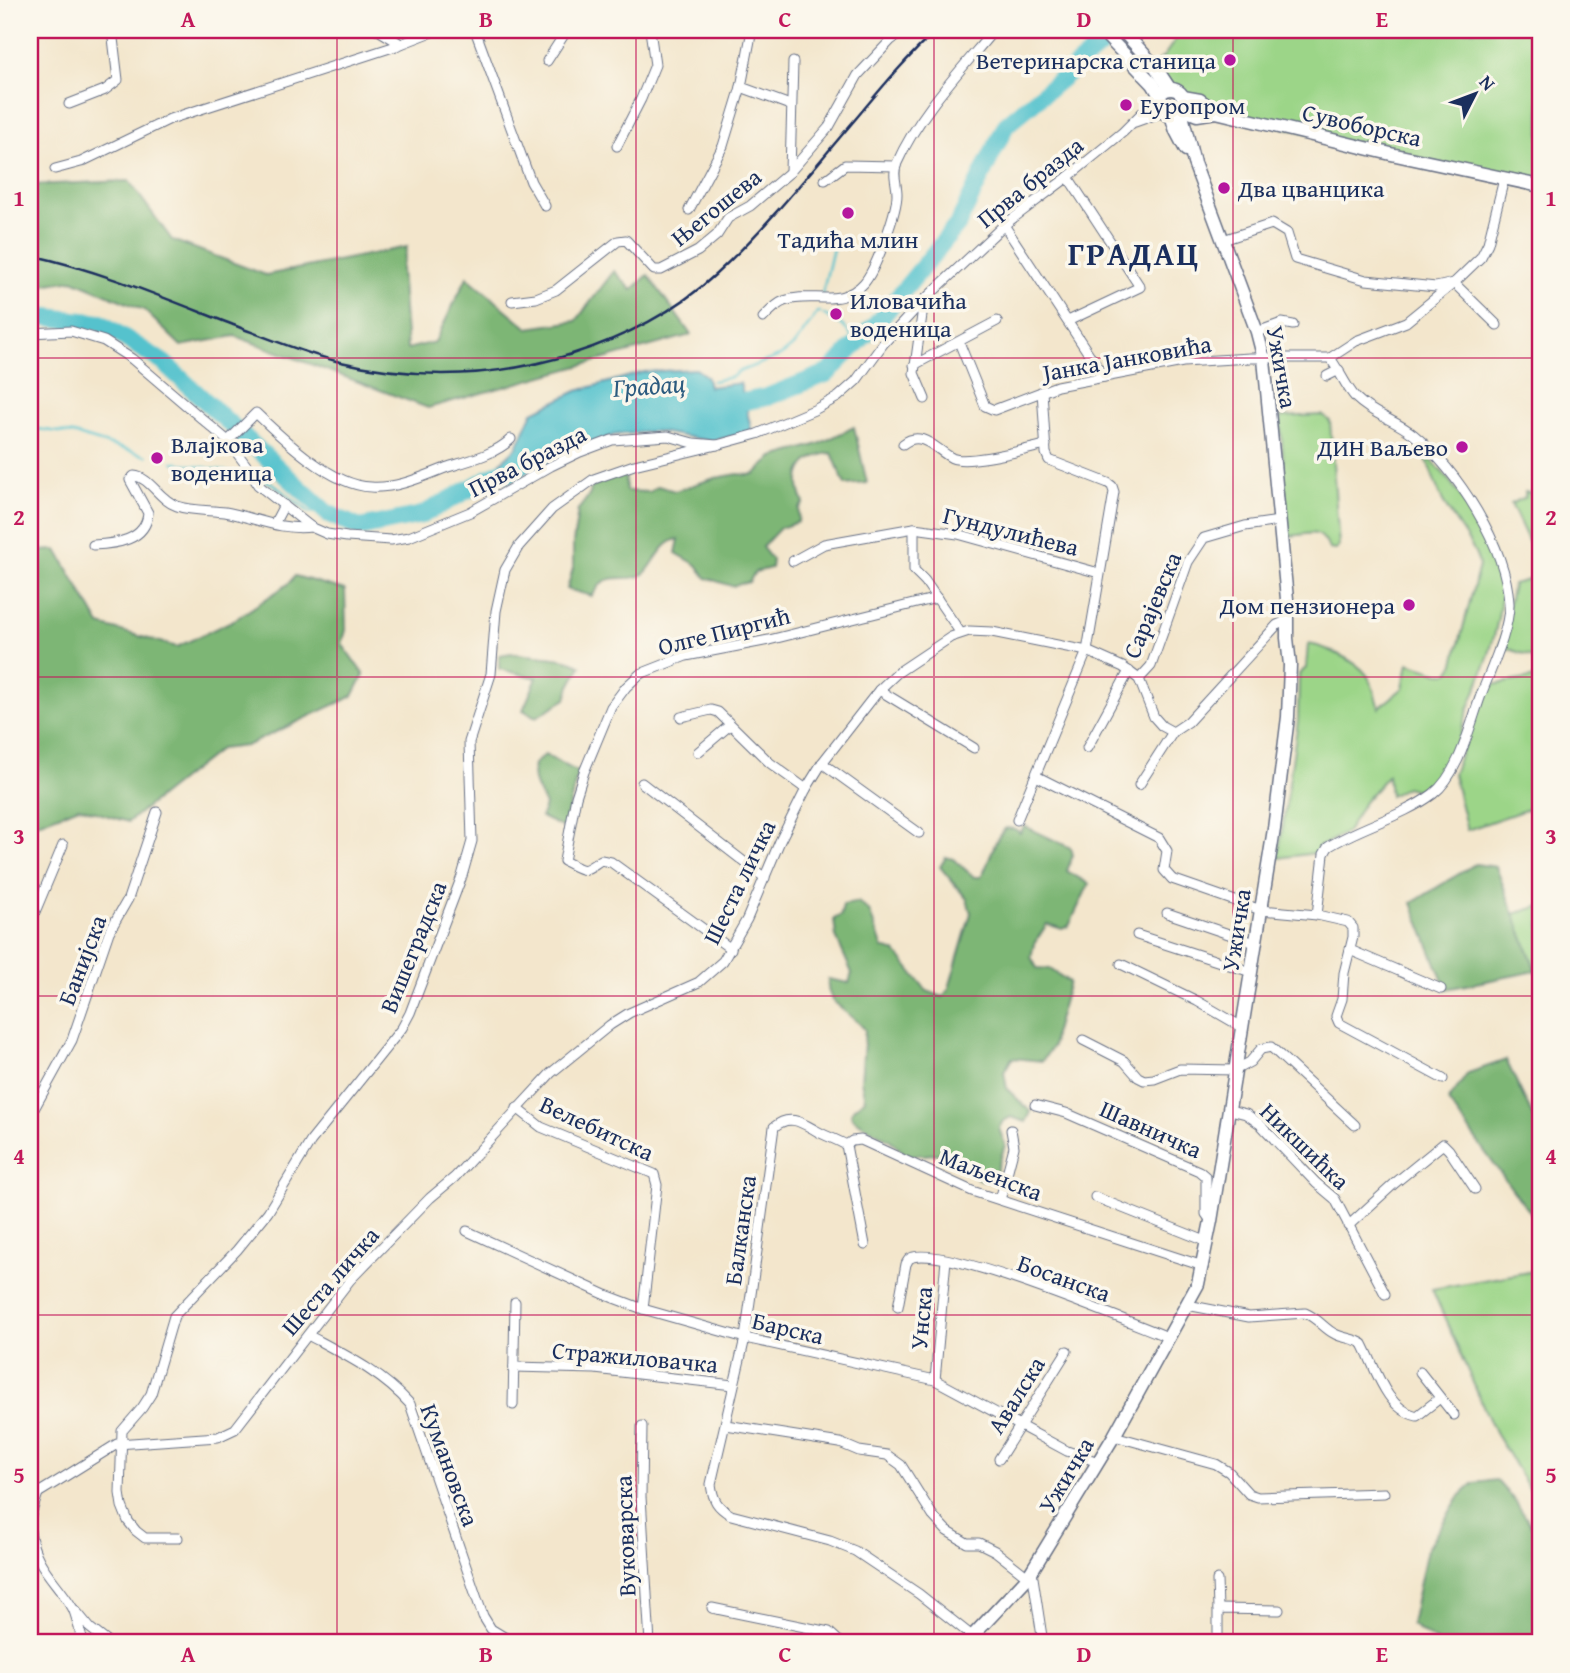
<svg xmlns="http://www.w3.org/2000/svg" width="1570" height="1673" viewBox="0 0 1570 1673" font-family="'Gentium Book Plus',serif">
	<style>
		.green { fill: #9cd588; stroke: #5c8273; stroke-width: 2 }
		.forest { fill: #7db674; stroke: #4c7269; stroke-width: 2 }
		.water { fill: #55c2cd; stroke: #387896; stroke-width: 2 }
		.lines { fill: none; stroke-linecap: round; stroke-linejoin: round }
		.stream { stroke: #55c2cd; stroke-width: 2.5 }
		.river { stroke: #55c2cd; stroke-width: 18 }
		.street-casing { stroke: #676f84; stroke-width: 11 }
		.secondary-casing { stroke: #676f84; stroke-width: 15 }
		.street { stroke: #fff; stroke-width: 9 }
		.secondary { stroke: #fff; stroke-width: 12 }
		.rail { stroke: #1b2f5e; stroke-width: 2.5 }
		.grid { fill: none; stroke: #c2185b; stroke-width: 2; stroke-opacity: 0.55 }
		.poi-dot { fill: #b5179e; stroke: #fbf7ec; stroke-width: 2.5 }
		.labels { text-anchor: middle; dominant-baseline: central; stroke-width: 7; stroke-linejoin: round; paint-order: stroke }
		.poi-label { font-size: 24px; fill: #1b2f5e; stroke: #fbf7ec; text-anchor: start }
		.street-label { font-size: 24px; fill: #1b2f5e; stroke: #fbf7ec }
		.water-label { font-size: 26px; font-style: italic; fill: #2c5b7f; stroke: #fbf7ec }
		.district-label { font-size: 32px; font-weight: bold; letter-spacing: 2px; fill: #1b2f5e; stroke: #fbf7ec }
		.neatline { fill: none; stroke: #c2185b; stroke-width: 2.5 }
		.grid-label { font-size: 23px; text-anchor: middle; font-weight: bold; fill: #c2185b }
	</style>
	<rect width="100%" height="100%" fill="#fbf7ec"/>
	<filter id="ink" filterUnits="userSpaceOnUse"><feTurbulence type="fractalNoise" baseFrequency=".0143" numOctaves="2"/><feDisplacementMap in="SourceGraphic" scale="14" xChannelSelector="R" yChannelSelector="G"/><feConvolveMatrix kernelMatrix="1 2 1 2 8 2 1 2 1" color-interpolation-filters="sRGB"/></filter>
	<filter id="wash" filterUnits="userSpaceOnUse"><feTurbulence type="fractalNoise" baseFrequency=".00686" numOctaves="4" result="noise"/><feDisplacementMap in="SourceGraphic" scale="28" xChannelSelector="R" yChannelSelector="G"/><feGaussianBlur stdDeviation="1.57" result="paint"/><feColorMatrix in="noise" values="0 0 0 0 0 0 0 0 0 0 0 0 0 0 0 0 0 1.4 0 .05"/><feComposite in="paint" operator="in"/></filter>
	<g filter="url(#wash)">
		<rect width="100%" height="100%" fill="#f3e6cc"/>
		<g class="green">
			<path d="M1182 30H1540V186L1216 112 1174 89 1154 65 1164 56Z"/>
			<path d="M1322 415 1330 421 1339 546 1336 550 1329 549C1320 526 1310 535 1289 536L1280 417Z"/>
			<path d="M1424 453C1454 481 1502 549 1501 591 1500 631 1483 673 1468 710 1461 731 1452 769 1437 784L1416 790 1406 787 1390 796 1388 775 1364 802 1347 832 1321 846 1315 853 1278 858 1298 721 1299 674 1306 668 1308 644C1324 646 1357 661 1367 675 1373 684 1375 697 1379 708L1403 688 1408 663 1440 673H1449L1453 667 1479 566C1477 547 1451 519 1442 499 1435 484 1430 468 1424 453Z"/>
			<path d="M1525 492 1540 495V566L1511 504 1525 497Z"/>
			<path d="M1540 577V805L1467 830 1453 774 1486 686 1537 677 1533 657 1500 646 1513 584Z"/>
			<path d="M1540 906V970L1536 971 1514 914Z"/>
			<path d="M1540 1270V1506L1495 1433 1432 1289Z"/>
		</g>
		<g class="forest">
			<path d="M129 181 172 240 266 275 407 247 401 269 407 349 435 342 467 277 528 328 576 321 614 271 632 290 648 275 691 335 428 408 235 336 181 346 144 310 73 280 30 287V185Z"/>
			<path d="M854 427 867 483 845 485 832 453C801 456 792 476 804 503L799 509 798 522 780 528 762 547 772 560 771 568 755 572 749 582 732 586 706 578 697 565 676 553 679 539C662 541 654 565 645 573 633 583 614 573 602 583 599 586 595 592 592 596L567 589 573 568V543L578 510 590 494 591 488 604 480 625 474 626 491 649 492 658 486 675 491 715 478 738 474 750 475 756 473 773 457 819 444Z"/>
			<path d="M57 550 100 625 177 647 236 619 288 584 295 576 345 590 346 630 342 644 364 675 353 696 246 746 220 749 128 822 79 807 30 826V563L37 551Z"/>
			<path d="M511 653C532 657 564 655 581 666L570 686 566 699 536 717 523 710 537 678 499 669V655Z"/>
			<path d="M545 755 578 772 564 828 541 817 545 805C537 789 531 782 534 764Z"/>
			<path d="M1024 826 1071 848 1073 855 1067 871 1089 884 1069 926 1062 929 1047 924 1034 944 1031 957 1037 968 1050 969 1069 982 1054 1035 1053 1046 1042 1061 1012 1058 1004 1072 1007 1089 1031 1112 1026 1122 1011 1117 1003 1121 999 1128 1005 1145 993 1182 978 1179 965 1165 943 1153 925 1155H906L890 1140 856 1121 851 1115 853 1109 865 1099 861 1081 865 1030C851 1010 825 1007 828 979L849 983 852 973 836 937 834 919 841 915 843 905 858 902 869 911 883 948 896 952 927 991 943 997 949 988 971 913 967 899 940 867 946 857 953 859 974 877H981C991 862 992 840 1006 828L1015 829 1020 833Z"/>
			<path d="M1475 864 1496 867 1536 971 1446 989 1412 903Z"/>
			<path d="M1506 1060 1537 1125 1540 1138V1224L1517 1196 1448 1101 1468 1073Z"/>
			<path d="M1496 1480 1515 1501 1540 1539V1643H1438L1411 1624 1427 1549 1459 1497 1474 1483Z"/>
		</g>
		<path class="water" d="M696 369 706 376 709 387 740 383 752 432 711 441 654 431 614 435 534 468 512 482 481 481 517 447 533 412 577 391 644 372Z"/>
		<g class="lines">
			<g class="stream">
				<path d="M822 295 834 244"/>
				<path d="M823 314 843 326 858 343"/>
				<path d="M712 381 732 377 738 372 782 355 795 344 818 312H820"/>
				<path d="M30 428 74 434 147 456"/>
				<path d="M173 462 249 475"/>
				<path d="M258 478 272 483 309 512 327 513"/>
			</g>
			<g class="river">
				<path d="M30 315 101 323 164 363 327 513 359 528 422 515 500 472"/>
				<path d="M722 406 767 397 828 373 876 324 958 224 1006 125 1119 30"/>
			</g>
		</g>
	</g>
	<g filter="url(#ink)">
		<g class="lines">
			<defs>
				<g id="street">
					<path d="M378 30 401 44"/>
					<path d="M475 30 531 182 545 206"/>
					<path d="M547 61 567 30"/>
					<path d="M741 87 790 105"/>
					<path d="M69 104 105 90 118 80 112 30"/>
					<path d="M1135 122 1163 112"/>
					<path d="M617 146 641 99 655 65 650 30"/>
					<path d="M55 169 81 162 170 119 396 46 437 30"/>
					<path d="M790 172 793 62"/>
					<path d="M825 180 845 165 896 166"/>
					<path d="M689 210 723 146 741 87 752 30"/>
					<path d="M1004 225 1104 377"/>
					<path d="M1223 240 1272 224 1287 233 1295 259 1366 280 1436 287 1454 283 1497 325"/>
					<path d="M512 301 536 298 556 290 618 241 626 240 654 270H661L698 251 717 235 728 218 750 206 790 172 829 127 858 75 891 40 905 30"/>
					<path d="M921 303 922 315 914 373 925 399"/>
					<path d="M763 318C769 312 776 304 784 301 811 291 841 309 864 283 876 269 897 212 897 194 897 183 892 174 897 163 918 115 961 70 994 30"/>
					<path d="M1068 321 1140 287 1068 177"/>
					<path d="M1257 332 1282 323 1293 325"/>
					<path d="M30 333 71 331 104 341 132 359 228 441 249 469 258 485 311 527 327 534 347 537 391 540 409 537 470 512 551 466 580 452 612 440 668 436 693 443 717 445 757 434 814 410 838 397 856 381 883 344 921 303 1004 225 1068 177 1123 132 1148 107 1159 104"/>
					<path d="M959 342 985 406 994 410 1057 386 1183 362 1250 358H1330L1356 341 1406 322 1454 283 1481 257 1488 243 1504 179"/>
					<path d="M914 365 997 321"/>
					<path d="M1327 376 1339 370"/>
					<path d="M228 441 256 413C283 439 332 486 371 487 397 489 424 476 448 467 468 461 496 454 511 439"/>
					<path d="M903 444C922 429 936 450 952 458 968 465 1027 449 1046 445"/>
					<path d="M274 524 284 505"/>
					<path d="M914 528V570L925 581 960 632"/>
					<path d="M93 545C115 544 146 541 148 513L130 480 134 476C150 477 159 500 177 506 192 511 209 510 225 512 253 517 282 531 311 527"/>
					<path d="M793 561 824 544 914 528 958 534 1099 573"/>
					<path d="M1139 679 1151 666 1188 562 1204 538 1245 526 1279 521"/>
					<path d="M879 690 974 748"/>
					<path d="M681 717 711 710 718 712 770 763 806 789"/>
					<path d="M1087 748 1129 671"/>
					<path d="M698 752 730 725"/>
					<path d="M822 763 919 833"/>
					<path d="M1036 776 1159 838 1167 851 1164 870 1172 879 1261 910 1317 915 1348 922 1353 928V937L1344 973 1342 999 1336 1016 1339 1023 1443 1079"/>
					<path d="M642 783 765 878"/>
					<path d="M1139 785 1173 732"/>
					<path d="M1017 820 1087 651 1114 492 1112 486 1108 483 1049 460 1046 453 1042 391"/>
					<path d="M1167 913 1255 943"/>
					<path d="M1317 915 1324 854 1328 847C1359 827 1402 817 1433 794 1459 774 1470 725 1481 695 1490 671 1510 629 1509 603 1506 546 1458 471 1414 435 1396 420 1373 415 1356 398 1345 386 1340 371 1330 358"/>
					<path d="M30 924 63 845"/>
					<path d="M1137 935 1251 972"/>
					<path d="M731 949 611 862 601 860C581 873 587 872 564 861L576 797 584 772 611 707 626 687 640 674 686 656 769 640 937 598"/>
					<path d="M1350 950 1441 989"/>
					<path d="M1121 964 1197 1001 1242 1027"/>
					<path d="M1083 1040 1124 1061 1138 1077 1144 1080 1154 1079 1180 1069 1235 1070 1250 1062 1261 1049 1271 1047 1355 1125"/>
					<path d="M1035 1105 1066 1113 1199 1171 1206 1177V1214L1211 1221"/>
					<path d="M517 1108 541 1127 654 1174 657 1185 643 1309"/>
					<path d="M1230 1110 1246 1114 1260 1124 1316 1183 1335 1199 1385 1294"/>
					<path d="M30 1116 72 1040 109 932 128 899 157 812"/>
					<path d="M846 1145 865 1245"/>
					<path d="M1095 1197 1208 1242"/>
					<path d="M1000 1200 1014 1147 1011 1130"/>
					<path d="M1348 1226 1395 1183 1443 1144 1449 1150 1475 1189"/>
					<path d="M467 1231 606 1295 643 1309 745 1338 935 1380 1067 1451 1098 1462"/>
					<path d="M1187 1305 1249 1317 1305 1313C1318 1318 1324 1329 1335 1334 1345 1339 1355 1338 1363 1344 1376 1369 1386 1409 1417 1416L1440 1398"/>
					<path d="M898 1307 906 1264C909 1259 908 1259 913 1257 950 1247 1124 1320 1168 1337"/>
					<path d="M308 1335C345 1355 381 1372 410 1404L483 1616 491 1629 514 1643"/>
					<path d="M514 1367 595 1369 733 1385"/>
					<path d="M1420 1372 1454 1415"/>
					<path d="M935 1380 946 1260"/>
					<path d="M513 1405 515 1302"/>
					<path d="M726 1425 840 1443 859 1451 887 1455 901 1465 933 1516 947 1531 967 1543H979L995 1551 1028 1577"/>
					<path d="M642 1426 641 1497 650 1643"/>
					<path d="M1114 1436 1216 1464 1229 1472 1249 1494 1258 1497 1384 1493"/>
					<path d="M999 1459 1067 1351"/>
					<path d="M30 1495 38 1493 61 1479 117 1444 218 1437 235 1429 350 1280 430 1198 455 1177 551 1073 610 1025 629 1013 699 982 723 961 747 919 780 841 806 789 822 763 879 690 897 673 951 637 969 631 992 632 1087 651 1123 667 1139 679 1154 717 1162 726 1173 732 1188 722 1277 625 1288 620"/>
					<path d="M30 1518 38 1493"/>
					<path d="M30 1531C35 1567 55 1579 72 1607 77 1615 79 1633 84 1643"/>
					<path d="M178 1538H145L136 1531 128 1521 122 1506 120 1493 122 1431 142 1408 151 1394 174 1316 237 1250 268 1212 311 1141 402 1028 410 1013 462 876 472 841 469 742 491 674 496 611 505 570 519 546 552 509 594 479 634 465 717 445"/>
					<path d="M1032 1571 1043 1643"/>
					<path d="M1217 1580 1218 1609"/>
					<path d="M712 1608 829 1632 841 1643"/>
					<path d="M75 1610 90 1628 109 1643"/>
					<path d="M972 1636 919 1594 855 1551 830 1541 731 1515C717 1507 713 1500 711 1484L745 1338 774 1127C789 1114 801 1122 815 1130 825 1136 836 1139 846 1145L852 1141 861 1140 972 1191 1203 1266"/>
					<path d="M1216 1643 1218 1639V1609L1279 1610"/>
				</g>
				<g id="secondary">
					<path d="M1101 30 1153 84 1160 96"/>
					<path d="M1122 30 1154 65 1170 89"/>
					<circle cx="1171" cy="102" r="13"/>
					<path d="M1183 97 1200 100 1216 112"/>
					<path d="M1182 109 1197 115 1216 112 1391 154 1540 186"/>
					<path d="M1171 115 1176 131 1186 150"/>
					<path d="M966 1643 1028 1577 1114 1436 1198 1284 1211 1221 1274 829 1288 717 1290 665 1287 638V599L1264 359 1257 332 1194 163 1181 111"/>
				</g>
			</defs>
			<use href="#street" class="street-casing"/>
			<use href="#secondary" class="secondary-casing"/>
			<use href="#street" class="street"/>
			<use href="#secondary" class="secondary"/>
			<path class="rail" d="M30 255C103 271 171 301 241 328 272 340 304 353 336 361 415 380 495 378 572 354 623 338 677 311 716 274 768 226 812 170 858 116 883 86 908 56 937 30"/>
		</g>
	</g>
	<path class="grid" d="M337 30V1643M636 30V1643M934 30V1643M1233 30V1643M30 358H1540M30 677H1540M30 996H1540M30 1315H1540"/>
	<g class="poi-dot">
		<circle cx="1230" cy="60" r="7"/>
		<circle cx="1126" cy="105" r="7"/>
		<circle cx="1224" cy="188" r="7"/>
		<circle cx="848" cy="213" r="7"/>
		<circle cx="836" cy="314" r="7"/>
		<circle cx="1462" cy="447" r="7"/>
		<circle cx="157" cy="458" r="7"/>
		<circle cx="1409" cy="605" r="7"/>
	</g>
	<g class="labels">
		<g class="poi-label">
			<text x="1216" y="60" text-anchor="end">Ветеринарска станица</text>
			<text x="1140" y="105">Еуропром</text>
			<text x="1238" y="188">Два цванцика</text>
			<text x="848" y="239" text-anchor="middle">Тадића млин</text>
			<text x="850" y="300">Иловачића<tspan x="850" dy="28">воденица</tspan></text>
			<text x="171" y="444">Влајкова<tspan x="171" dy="28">воденица</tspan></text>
			<text x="1448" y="447" text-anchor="end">ДИН Ваљево</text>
			<text x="1395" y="605" text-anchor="end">Дом пензионера</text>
		</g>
		<g class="street-label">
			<text transform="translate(1362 125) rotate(13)">Сувоборска</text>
			<text transform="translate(1030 182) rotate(-39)">Прва бразда</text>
			<text transform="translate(716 207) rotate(-39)">Његошева</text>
			<text transform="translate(1127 358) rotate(-10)">Јанка Јанковића</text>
			<text transform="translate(1282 367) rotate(80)">Ужичка</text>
			<text transform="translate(527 461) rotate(-27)">Прва бразда</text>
			<text transform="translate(1011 531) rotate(14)">Гундулићева</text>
			<text transform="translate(1152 605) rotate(-67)">Сарајевска</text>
			<text transform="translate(724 631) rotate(-14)">Олге Пиргић</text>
			<text transform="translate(739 882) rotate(-64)">Шеста личка</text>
			<text transform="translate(1236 930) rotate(-81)">Ужичка</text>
			<text transform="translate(413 947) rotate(-68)">Вишеградска</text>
			<text transform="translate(82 960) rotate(-69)">Банијска</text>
			<text transform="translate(597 1128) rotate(25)">Велебитска</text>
			<text transform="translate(1151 1129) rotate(24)">Шавничка</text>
			<text transform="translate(1305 1146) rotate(44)">Никшићка</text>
			<text transform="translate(991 1174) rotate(21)">Маљенска</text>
			<text transform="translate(740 1230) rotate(-82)">Балканска</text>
			<text transform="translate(1064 1278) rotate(20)">Босанска</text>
			<text transform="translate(330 1281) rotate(-49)">Шеста личка</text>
			<text transform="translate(921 1318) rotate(-85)">Унска</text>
			<text transform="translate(788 1328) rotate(13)">Барска</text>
			<text transform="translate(635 1357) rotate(5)">Стражиловачка</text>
			<text transform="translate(1016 1395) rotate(-58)">Авалска</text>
			<text transform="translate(450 1465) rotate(70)">Кумановска</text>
			<text transform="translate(1066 1475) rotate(-59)">Ужичка</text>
			<text transform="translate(625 1536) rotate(-92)">Вуковарска</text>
		</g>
		<g class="water-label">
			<text transform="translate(649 385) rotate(-4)">Градац</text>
		</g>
		<g class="district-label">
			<text x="1134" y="253">ГРАДАЦ</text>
		</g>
	</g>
	<rect width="1570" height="1673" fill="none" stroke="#fbf7ec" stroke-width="77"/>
	<g transform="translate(1475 94) rotate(48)" stroke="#fbf7ec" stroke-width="5" paint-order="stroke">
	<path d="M0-5L12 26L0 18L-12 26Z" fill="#1b2f5e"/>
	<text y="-10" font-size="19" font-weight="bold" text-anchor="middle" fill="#1b2f5e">N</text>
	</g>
	<rect x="38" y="38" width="1494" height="1596" class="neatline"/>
	<g class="grid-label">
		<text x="188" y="27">A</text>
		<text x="486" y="27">B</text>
		<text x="785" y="27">C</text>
		<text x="1084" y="27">D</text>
		<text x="1382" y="27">E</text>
		<text x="19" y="206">1</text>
		<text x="1551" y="206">1</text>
		<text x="19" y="525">2</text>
		<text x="1551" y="525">2</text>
		<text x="19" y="844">3</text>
		<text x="1551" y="844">3</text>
		<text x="19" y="1164">4</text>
		<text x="1551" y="1164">4</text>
		<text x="19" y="1483">5</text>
		<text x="1551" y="1483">5</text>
		<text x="188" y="1662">A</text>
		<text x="486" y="1662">B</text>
		<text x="785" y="1662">C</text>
		<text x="1084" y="1662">D</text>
		<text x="1382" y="1662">E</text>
	</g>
</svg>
